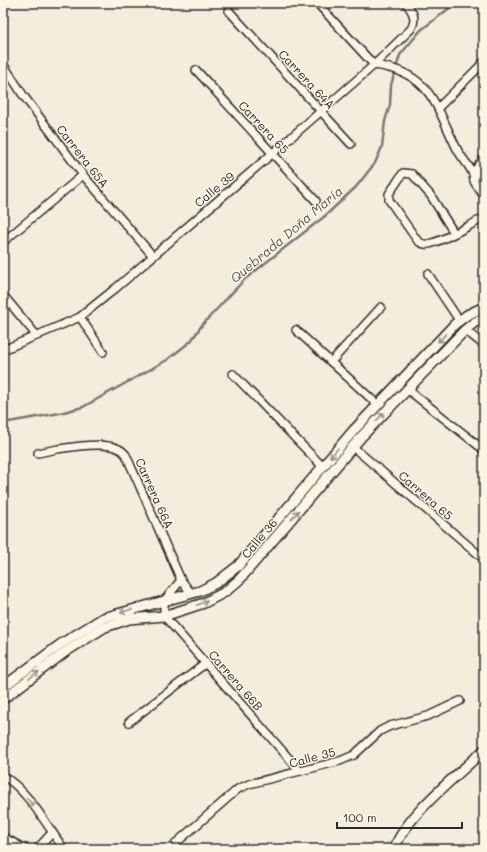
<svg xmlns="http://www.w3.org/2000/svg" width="487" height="852" viewBox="0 0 487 852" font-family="Mali,sans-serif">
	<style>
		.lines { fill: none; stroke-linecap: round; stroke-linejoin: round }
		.stream { stroke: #7a7771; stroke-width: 2.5 }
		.street-casing { stroke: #2b2b2b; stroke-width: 10 }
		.secondary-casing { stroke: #2b2b2b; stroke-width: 12 }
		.street { stroke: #fcf5e5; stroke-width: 7 }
		.secondary { stroke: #fcf5e5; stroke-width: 9 }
		.oneway { stroke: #949088 }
		.labels { text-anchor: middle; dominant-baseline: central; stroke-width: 3; stroke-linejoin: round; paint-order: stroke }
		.street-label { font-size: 12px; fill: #2b2b2b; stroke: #fcf5e5 }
		.water-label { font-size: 13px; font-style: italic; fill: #595754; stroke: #fcf5e5 }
	</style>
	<rect width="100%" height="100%" fill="#f4edde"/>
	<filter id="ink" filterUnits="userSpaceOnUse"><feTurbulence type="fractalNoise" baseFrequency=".025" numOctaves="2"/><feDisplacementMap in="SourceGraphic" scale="8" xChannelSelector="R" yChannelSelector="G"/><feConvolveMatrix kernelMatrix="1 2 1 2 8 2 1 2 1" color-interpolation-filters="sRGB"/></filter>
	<g filter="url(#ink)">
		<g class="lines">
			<path class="stream" d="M3 423 60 413 83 407 167 360 191 341 202 325 245 279 325 216 356 187 375 163 382 147 385 121 390 105 391 85 400 55 421 30 456 3"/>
			<defs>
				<g id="street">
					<path d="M317 3 374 65C431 72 435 105 457 149 461 157 468 164 472 172 474 174 473 178 474 181 476 186 481 191 484 196"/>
					<path d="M229 11 351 144"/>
					<path d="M3 64 23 95 83 175 153 256"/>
					<path d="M196 70 316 201"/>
					<path d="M439 107 484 62"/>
					<path d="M473 173 484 158"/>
					<path d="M473 173 484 179"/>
					<path d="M454 233 431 196 412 174 403 173 389 194V200L417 240C420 243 425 245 429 244 446 240 467 226 484 218"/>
					<path d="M3 242 83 175"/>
					<path d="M428 274 459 320"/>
					<path d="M3 295 37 336"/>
					<path d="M80 317 103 352"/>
					<path d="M296 330 378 405"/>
					<path d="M465 330 484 345"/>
					<path d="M3 350 80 317 116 288 273 153 374 65 411 29C417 19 413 12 406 3"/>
					<path d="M331 362 381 307"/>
					<path d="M233 374 323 467"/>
					<path d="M407 389 484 450"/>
					<path d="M353 447 484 559"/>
					<path d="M38 453C55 449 104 440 119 449 122 450 124 453 126 455L181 580 191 593"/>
					<path d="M181 580 164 601V616L300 771"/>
					<path d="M129 722 206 663"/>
					<path d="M3 776C28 790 47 826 64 849"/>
					<path d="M3 837 25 849"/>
					<path d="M176 843 238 789 249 784 340 761 354 755 380 731 390 726 428 716 460 701"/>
					<path d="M37 849 52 833"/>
				</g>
				<g id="secondary">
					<path d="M3 687 61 644 103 618 200 591 216 583 238 566 354 430 455 324 467 315 484 307"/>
					<path d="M3 699 65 652 105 627 129 619 164 616 204 603 225 592 240 579 361 437 465 330 475 322 484 319"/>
					<path d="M394 849C408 813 456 777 484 750"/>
				</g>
			</defs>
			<use href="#street" class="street-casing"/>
			<use href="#secondary" class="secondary-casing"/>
			<use href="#street" class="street"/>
			<use href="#secondary" class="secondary"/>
		</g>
		<defs><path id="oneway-shaft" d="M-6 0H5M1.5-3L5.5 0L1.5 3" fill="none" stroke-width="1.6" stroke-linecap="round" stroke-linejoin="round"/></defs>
		<g class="oneway">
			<use href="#oneway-shaft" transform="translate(442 338) rotate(133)"/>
			<use href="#oneway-shaft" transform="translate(380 417) rotate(-46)"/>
			<use href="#oneway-shaft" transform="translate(334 453) rotate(130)"/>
			<use href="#oneway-shaft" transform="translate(295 515) rotate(-50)"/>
			<use href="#oneway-shaft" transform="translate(202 603) rotate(-21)"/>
			<use href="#oneway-shaft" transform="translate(126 611) rotate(162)"/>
			<use href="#oneway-shaft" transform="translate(34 675) rotate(-36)"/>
			<use href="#oneway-shaft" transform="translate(30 802) rotate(50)"/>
		</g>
	</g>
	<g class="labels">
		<g class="street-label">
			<text transform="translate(307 79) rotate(47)">Carrera 64A</text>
			<text transform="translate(264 127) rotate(47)">Carrera 65</text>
			<text transform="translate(83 156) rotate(52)">Carrera 65A</text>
			<text transform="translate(214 189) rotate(-40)">Calle 39</text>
			<text transform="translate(155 493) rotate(66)">Carrera 66A</text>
			<text transform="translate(426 495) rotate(41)">Carrera 65</text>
			<text transform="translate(259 538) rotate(-50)">Calle 36</text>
			<text transform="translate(236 680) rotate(49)">Carrera 66B</text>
			<text transform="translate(312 757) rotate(-15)">Calle 35</text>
		</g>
		<g class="water-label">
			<text transform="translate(286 234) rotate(-40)">Quebrada Doña María</text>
		</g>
	</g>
	<rect width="487" height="852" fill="none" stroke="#fcf5e5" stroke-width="16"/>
	<rect x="8" y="8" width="471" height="836" fill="none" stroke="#2b2b2b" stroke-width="1.5" filter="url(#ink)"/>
	<path d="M337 822v6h125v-6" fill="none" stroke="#2b2b2b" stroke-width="2"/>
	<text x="343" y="822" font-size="12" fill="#2b2b2b" stroke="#fcf5e5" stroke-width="3" paint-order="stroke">100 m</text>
</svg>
